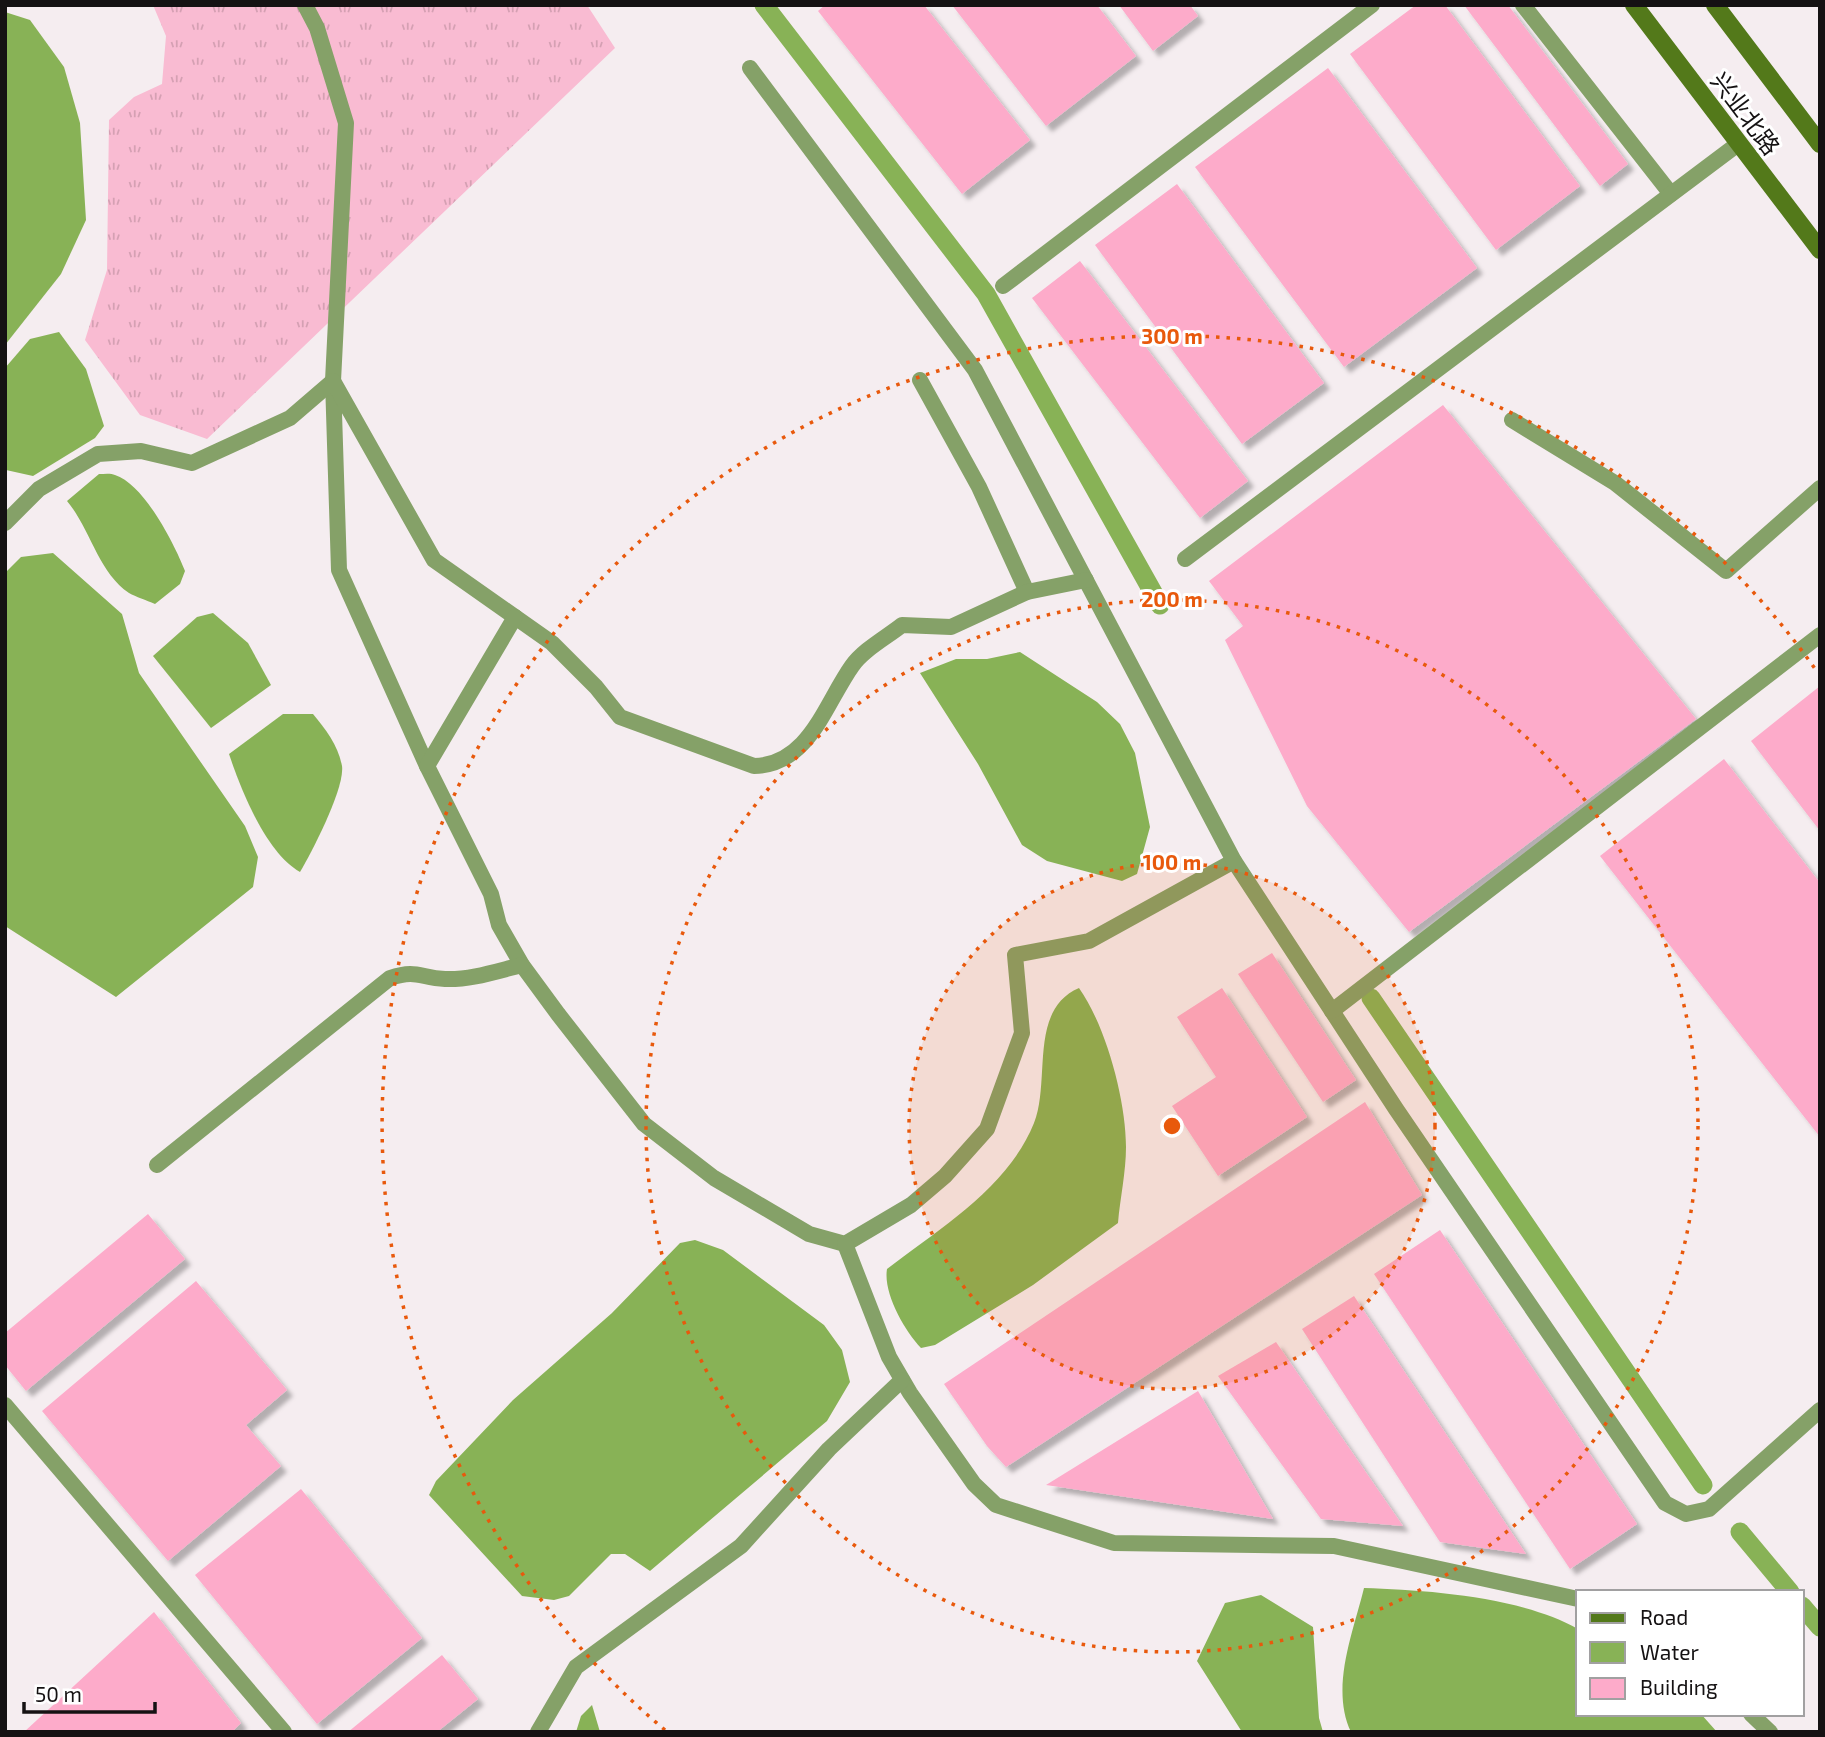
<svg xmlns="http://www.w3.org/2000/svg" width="1825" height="1737" viewBox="0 0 1825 1737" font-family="'Exo 2','Noto Sans SC',sans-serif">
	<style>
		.grass { fill: url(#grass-tufts) }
		.water { fill: #88b256 }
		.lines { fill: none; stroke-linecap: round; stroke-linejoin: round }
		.canal { stroke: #88b256; stroke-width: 19 }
		.building { fill: #fdabca; filter: url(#shadow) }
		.street { stroke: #85a168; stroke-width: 16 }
		.secondary { stroke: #53791a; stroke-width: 18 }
		.ring { fill: none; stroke: #e8590c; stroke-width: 3.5; stroke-dasharray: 3.5 7 }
		.labels { text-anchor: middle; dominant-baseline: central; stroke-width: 6; stroke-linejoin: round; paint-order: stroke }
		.street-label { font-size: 24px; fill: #151213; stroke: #fff }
		.centre { fill: #e8590c; stroke: #fff; stroke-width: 3.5 }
		.ring-label { font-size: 21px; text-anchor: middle; font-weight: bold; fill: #e8590c; stroke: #fff; stroke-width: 6; stroke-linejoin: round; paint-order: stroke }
	</style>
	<defs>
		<pattern id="grass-tufts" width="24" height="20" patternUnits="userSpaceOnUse" patternTransform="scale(1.75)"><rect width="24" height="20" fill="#f9bbd2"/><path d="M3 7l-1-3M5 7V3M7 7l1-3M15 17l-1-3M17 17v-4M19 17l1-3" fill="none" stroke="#d5a0b3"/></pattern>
		<filter id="shadow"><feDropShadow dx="6" dy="6" stdDeviation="2" flood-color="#0004"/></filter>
	</defs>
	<rect width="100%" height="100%" fill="#f5edf0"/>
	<path class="grass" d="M153 5H587L615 48 207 439 140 415 85 340 107 270 109 120 134 97 162 84 166 36Z"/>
	<g class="water">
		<path d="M5 12 30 20 64 67 80 123 86 220 61 274 5 345Z"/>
		<path d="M59 332 86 369 104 426 95 438 33 476 6 470 5 368 30 339Z"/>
		<path d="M99 474C104 474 111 473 115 475 144 484 175 545 185 571L180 584 155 604C146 600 136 597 129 593 98 572 90 528 67 501Z"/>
		<path d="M53 553 122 614 139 673 245 826 258 857 253 887 116 997 5 926V573L21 557Z"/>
		<path d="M213 613 248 643 271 685 211 728 153 656 197 617Z"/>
		<path d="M1020 652 1097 702 1120 724 1135 753 1150 827 1137 874 1122 881 1047 861 1022 845 978 764 920 673 956 659H987Z"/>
		<path d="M283 714H313C326 730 338 745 342 766 345 788 312 852 300 872 266 853 241 790 229 754Z"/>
		<path d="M1079 988C1106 1026 1126 1100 1126 1147 1126 1172 1120 1199 1118 1223L1033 1285 935 1345 921 1348C904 1330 883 1293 887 1269 940 1228 1008 1188 1034 1123 1051 1081 1028 1010 1079 988Z"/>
		<path d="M695 1240 723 1250 824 1325 842 1350 850 1382 827 1421 650 1571 625 1554H611L569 1596 554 1600 522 1596 429 1495 436 1481 513 1400 612 1313 680 1243Z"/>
		<path d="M1364 1588C1428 1590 1522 1597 1578 1629V1714H1701L1717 1732H1351C1330 1688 1353 1633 1364 1588Z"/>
		<path d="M1261 1595 1313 1627 1319 1718 1323 1732H1242L1197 1661 1225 1603Z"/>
		<path d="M592 1705 600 1732H576L581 1716Z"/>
	</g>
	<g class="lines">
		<g class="canal">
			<path d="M764 5 986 294 1160 605"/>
			<path d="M1371 998 1703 1485"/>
			<path d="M1740 1532 1790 1592"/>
			<path d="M1802 1606 1820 1627"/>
		</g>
	</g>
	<g class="building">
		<path d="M825 5H924L1030 140 962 194 818 11Z"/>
		<path d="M952 5H1097L1136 56 1046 126Z"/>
		<path d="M1119 5H1190L1198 16 1153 51Z"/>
		<path d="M1416 5H1445L1580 186 1496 250 1350 54Z"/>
		<path d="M1464 5H1508L1628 164 1600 186Z"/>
		<path d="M1328 68 1477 268 1344 367 1195 167Z"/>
		<path d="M1177 184 1324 383 1242 444 1095 245Z"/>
		<path d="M1080 261 1248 481 1200 518 1032 298Z"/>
		<path d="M1443 405 1696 719 1409 932 1307 806 1225 640 1243 626 1209 581Z"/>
		<path d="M1820 686V831L1751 741Z"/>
		<path d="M1724 759 1820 883V1137L1600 856Z"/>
		<path d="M1272 953 1356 1080 1323 1102 1238 974Z"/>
		<path d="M1222 988 1307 1117 1218 1176 1172 1106 1216 1077 1177 1017Z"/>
		<path d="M1365 1102 1422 1195 1006 1467 987 1446 944 1384Z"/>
		<path d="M148 1214 185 1259 26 1391 5 1365V1333Z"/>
		<path d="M1440 1230 1637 1524 1570 1569 1374 1274Z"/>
		<path d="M196 1281 287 1390 246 1425 281 1466 168 1561 42 1411Z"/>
		<path d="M1354 1296 1526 1554 1440 1542 1302 1329Z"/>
		<path d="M1276 1342 1403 1526 1321 1519 1218 1376Z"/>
		<path d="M1198 1391 1273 1519 1046 1485Z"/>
		<path d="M301 1489 422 1638 317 1724 195 1575Z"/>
		<path d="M154 1612 241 1723 232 1732H24Z"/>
		<path d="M442 1655 478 1699 437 1732H348Z"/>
	</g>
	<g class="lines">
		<g class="street">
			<path d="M305 5 317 28 346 123 333 381 339 570 427 766 491 894 499 925 522 965 558 1014 644 1124 714 1178 809 1234 845 1244 911 1205 945 1176 987 1129 1022 1033 1015 955 1089 941 1234 861"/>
			<path d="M1523 5 1671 194"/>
			<path d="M750 68 975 370 1234 861 1396 1109 1665 1503 1686 1514 1709 1509 1820 1410"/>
			<path d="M1003 286 1372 5"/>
			<path d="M920 380 979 487 1027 592"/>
			<path d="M1512 420 1615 483 1726 571 1820 488"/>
			<path d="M5 523 39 489 98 454 141 451 192 463 290 418 333 381 434 560 552 643 596 687 620 717 754 766C809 765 825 704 852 666 863 650 887 637 902 625L951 627 1027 592 1086 580"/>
			<path d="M1185 559 1738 144"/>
			<path d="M427 766 515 617"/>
			<path d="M1332 1011 1820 635"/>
			<path d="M157 1165 390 978C417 969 420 978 445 979 471 980 497 971 522 965"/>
			<path d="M845 1244 889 1357 910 1393 974 1484 996 1505 1114 1543 1334 1546 1578 1599"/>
			<path d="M5 1405 284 1732"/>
			<path d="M1751 1714 1770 1732"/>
			<path d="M538 1732 576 1667 741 1546 829 1449 902 1380"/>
		</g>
		<g class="secondary">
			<path d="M1634 5 1820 250"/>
			<path d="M1715 5 1820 144"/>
		</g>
	</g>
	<circle cx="1172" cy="1126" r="263" fill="#e8590c" fill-opacity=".12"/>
	<g class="ring">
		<circle cx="1172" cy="1126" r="263"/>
		<circle cx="1172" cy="1126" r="526"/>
		<path d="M665 1730A789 789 0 1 1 1818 673"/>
	</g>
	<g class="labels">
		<g class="street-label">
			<text transform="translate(1746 113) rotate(53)">兴业北路</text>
		</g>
	</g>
	<circle cx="1172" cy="1126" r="10" class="centre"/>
	<g class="ring-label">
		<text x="1172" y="344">300 m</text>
		<text x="1172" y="607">200 m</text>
		<text x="1172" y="870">100 m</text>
	</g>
	<rect width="1825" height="1737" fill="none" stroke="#151213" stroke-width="14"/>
	<rect x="1576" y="1590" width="228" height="126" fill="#ffffff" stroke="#a1a0a1" stroke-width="2"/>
	<rect x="1590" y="1613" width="35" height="10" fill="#53791a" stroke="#a1a0a1" stroke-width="2"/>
	<text x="1640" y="1625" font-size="21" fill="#151213">Road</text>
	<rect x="1590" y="1642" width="35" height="21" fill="#88b256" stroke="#a1a0a1" stroke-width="2"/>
	<text x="1640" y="1660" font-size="21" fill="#151213">Water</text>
	<rect x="1590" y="1678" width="35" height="21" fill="#fdabca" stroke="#a1a0a1" stroke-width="2"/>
	<text x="1640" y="1695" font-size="21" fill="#151213">Building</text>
	<path d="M24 1702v10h131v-10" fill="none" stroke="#151213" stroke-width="3.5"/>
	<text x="35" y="1702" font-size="21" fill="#151213" stroke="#ffffff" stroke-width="5" paint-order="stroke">50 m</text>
</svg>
